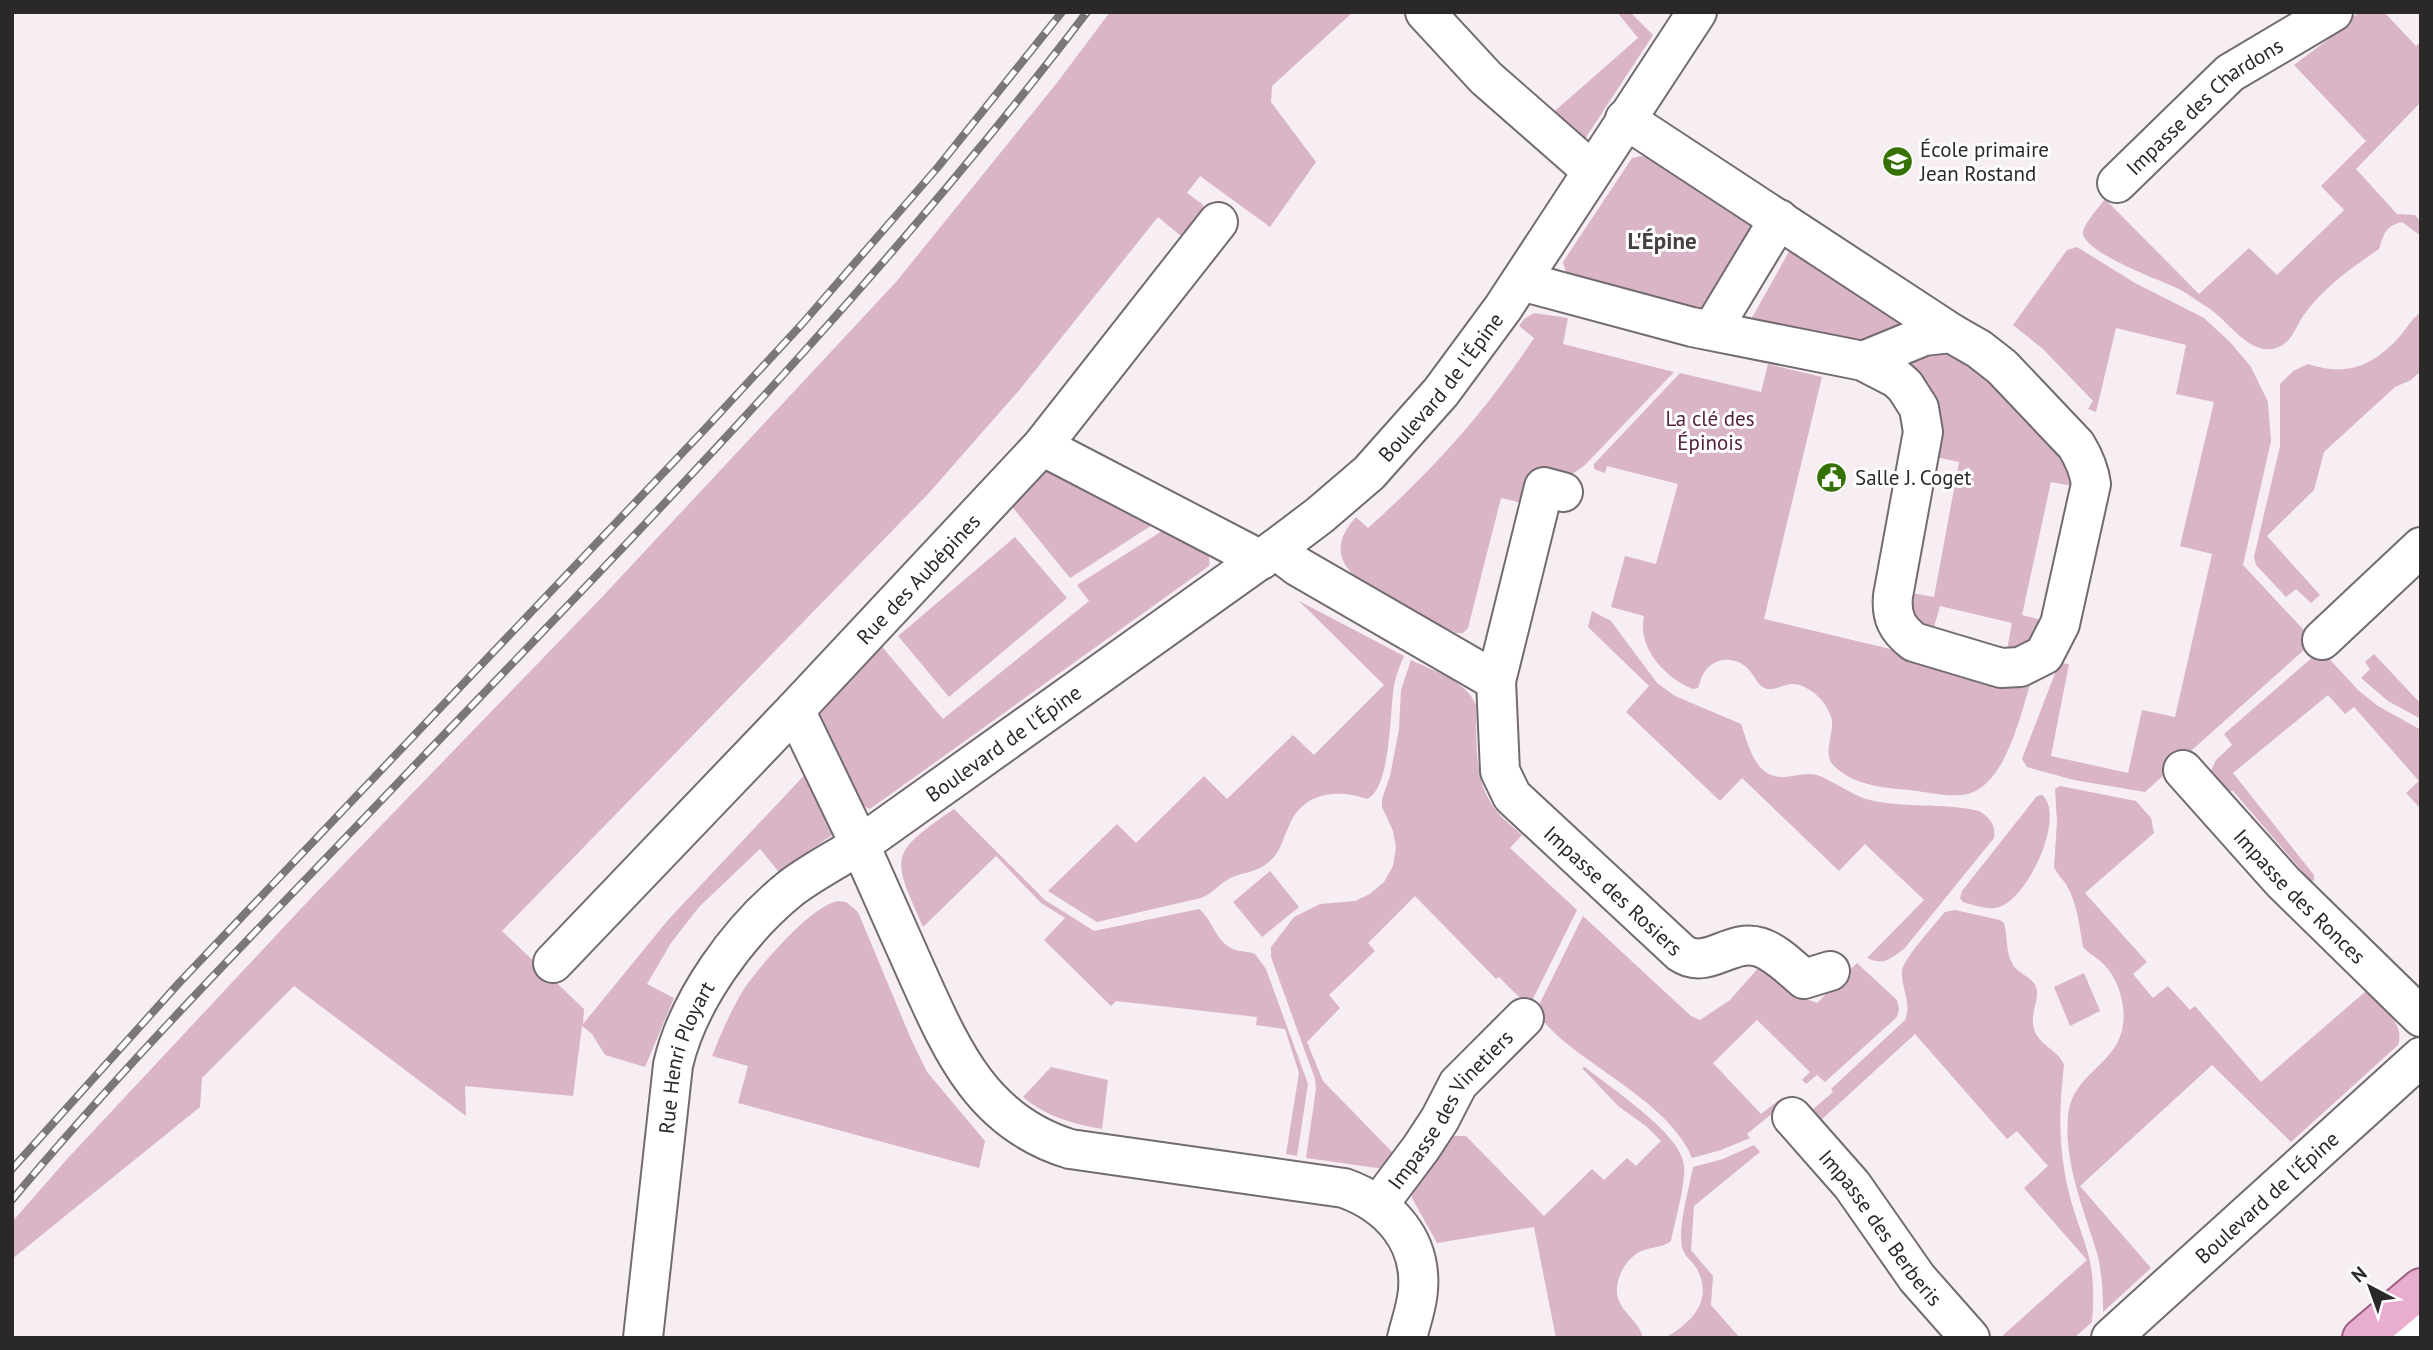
<svg xmlns="http://www.w3.org/2000/svg" width="2433" height="1350" viewBox="0 0 2433 1350" font-family="'PT Sans',sans-serif">
	<style>
		.green { fill: #dab4c7 }
		.lines { fill: none; stroke-linecap: round; stroke-linejoin: round }
		.minor-casing { stroke: #726b6f; stroke-width: 42 }
		.major-casing { stroke: #9d5c80; stroke-width: 42 }
		.minor { stroke: #fff; stroke-width: 38 }
		.major { stroke: #e9aecf; stroke-width: 38 }
		.rail-casing { stroke: #7b7678; stroke-width: 8 }
		.rail { stroke: #fefefe; stroke-width: 5; stroke-dasharray: 16; stroke-linecap: butt }
		.labels { text-anchor: middle; dominant-baseline: central; stroke-width: 6; stroke-linejoin: round; paint-order: stroke }
		.street-label { font-size: 21px; fill: #2b2829; stroke: #fefefe }
		.poi-label { font-size: 21px; fill: #2b2829; stroke: #fefefe; text-anchor: start }
		.park-label { font-size: 21px; fill: #54223f; stroke: #fefefe }
		.neighbourhood-label { font-size: 23px; font-weight: bold; fill: #464043; stroke: #fefefe }
	</style>
	<rect width="100%" height="100%" fill="#f6eef2"/>
	<g class="green">
		<path d="M1110 12H1353L1272 86 1271 102 1316 162 1270 227 1200 176 1187 193 1202 204 1206 215 1187 241 1158 217 1021 388 928 494 502 931 584 1009 583 1024 668 920 812 767 835 833 779 872 760 849 699 907 671 943 647 984 674 998 645 1067 605 1055 592 1034 582 1026 573 1096 465 1086 466 1116 294 986 202 1078 200 1107 12 1259V1222L68 1158 311 898 604 595 896 282 1056 84Z"/>
		<path d="M1617 12H1633L1632 14 1653 35 1583 142 1548 117 1638 38Z"/>
		<path d="M2359 12H2384L2416 46 2421 42V102L2356 169 2397 214 2415 215 2421 222V236L2402 222C2385 226 2384 234 2379 249 2351 268 2323 288 2303 316 2295 328 2292 343 2276 348 2250 356 2230 323 2210 309 2200 303 2190 295 2179 289 2160 280 2087 254 2083 234 2081 227 2100 206 2105 199L2199 294 2249 248 2277 275 2344 210 2321 186 2366 141 2294 65 2330 38Z"/>
		<path d="M1641 156 1654 159 1747 218 1752 225V235L1706 307 1697 310 1573 279 1566 272 1563 262 1632 158Z"/>
		<path d="M2077 247 2135 283 2204 318 2230 342 2251 367 2268 402 2271 441 2243 565 2314 641 2145 792 2074 780 2027 767 2022 759 2059 663 2069 664 2051 756 2128 773 2142 710 2175 717 2212 554 2180 546 2214 402 2176 394 2186 345 2116 328 2096 412 2088 409 2093 401 2043 349 2013 325 2067 250Z"/>
		<path d="M1791 248 1912 326 1854 345 1749 323Z"/>
		<path d="M2421 312V371L2411 380 2395 387 2324 452 2314 490 2267 536 2320 595 2311 603 2296 589 2286 597 2256 565 2254 557 2280 446V384L2293 371 2308 364C2346 377 2374 366 2400 336 2407 328 2412 318 2421 312Z"/>
		<path d="M1534 313 1568 318 1563 344 1674 372 1585 465 1571 475 1538 467 1527 504 1501 498 1468 628 1463 633H1456C1438 624 1421 615 1403 606 1367 587 1314 563 1356 517L1368 528C1434 469 1485 412 1534 338L1519 326 1524 319Z"/>
		<path d="M1953 349 1983 372 2072 460 2078 487 2051 482 2022 615 2049 622 2037 644 2007 650 2012 623 1940 606 1932 634 1916 625 1905 592 1934 597 1959 462 1931 456 1897 365Z"/>
		<path d="M1768 364 1822 377 1764 619 1907 653 2032 678C2021 712 2007 783 1968 794 1951 798 1927 792 1909 790 1883 788 1855 785 1835 767 1822 756 1833 736 1832 722 1832 716 1827 708 1824 703 1817 694 1804 684 1793 684 1784 684 1775 690 1767 689 1758 687 1755 676 1749 670 1737 656 1714 656 1704 673 1701 677 1700 683 1698 688L1693 689C1665 678 1637 648 1644 616L1611 607 1625 556 1656 564 1678 484 1607 466 1605 473 1594 469V464L1680 373 1761 392Z"/>
		<path d="M1047 465 1163 518 1070 578 1009 503Z"/>
		<path d="M1173 524C1188 535 1213 545 1209 566L870 809 860 804 819 733V713L878 642 943 719 1089 601 1077 585Z"/>
		<path d="M1015 537 1067 598 949 697 898 636Z"/>
		<path d="M1299 601 1404 656C1399 668 1394 680 1393 693 1390 716 1390 789 1367 799 1336 788 1302 793 1289 826 1283 838 1281 851 1271 860 1257 874 1242 871 1227 880 1217 886 1212 894 1201 898L1097 922 1048 891 1117 824 1136 843 1204 776 1227 799 1293 735 1314 755 1384 685Z"/>
		<path d="M1592 611 1611 621 1657 683 1675 696 1741 724C1749 746 1755 779 1785 777 1796 776 1807 772 1817 775 1834 781 1848 793 1866 799 1902 809 1942 802 1979 811 1989 817 1996 824 1994 838L1904 949C1889 959 1885 966 1867 958L1924 900 1865 844 1839 871 1742 778 1720 801 1626 712 1649 686 1588 627Z"/>
		<path d="M2321 650 2359 691 2378 706 2421 730V809L2406 793 2419 781 2354 707 2345 714 2328 695 2233 773 2314 875V880L2303 889 2299 885 2302 871 2233 791 2216 792 2209 775 2216 760 2232 745 2224 734Z"/>
		<path d="M2374 654 2421 704V719L2388 701 2361 678 2370 669 2365 662Z"/>
		<path d="M1411 660C1433 671 1466 680 1476 705 1477 736 1473 775 1491 803 1498 816 1511 825 1522 835L1510 848 1577 910 1529 1007 1499 977 1496 979 1415 896 1368 943 1375 951 1329 995 1340 1008 1307 1042 1323 1081 1396 1156 1384 1169 1306 1158 1316 1089 1315 1079 1271 957V947L1294 917 1320 904 1355 901 1370 894 1384 882 1393 866 1396 847 1393 831 1382 807V799L1390 776 1399 729 1401 690Z"/>
		<path d="M2060 786 2136 801 2151 818 2154 833 2085 893 2147 962 2133 974 2153 998 2168 986 2190 1010 2195 1006 2261 1082 2366 991C2380 1006 2406 1023 2398 1045L2291 1142 2212 1065 2080 1186 2151 1268 2103 1312C2103 1292 2102 1272 2097 1253 2084 1209 2064 1164 2068 1117 2072 1067 2130 1065 2123 1007 2121 990 2113 971 2099 960 2093 955 2088 953 2083 947 2079 925 2078 906 2067 886 2063 879 2057 874 2054 867L2057 822 2055 789Z"/>
		<path d="M2042 795C2067 816 2026 904 1995 908 1985 909 1972 905 1963 902L1960 898 1962 891 2037 796Z"/>
		<path d="M954 809 1045 900 1094 931 1199 909C1214 921 1214 940 1233 949 1240 952 1248 951 1255 954L1266 969 1308 1084 1297 1156 1286 1154 1299 1073 1285 1029 1256 1025 1257 1017 1116 1001 1111 1006 1044 940 1065 918 1041 903 996 856 923 927C891 855 889 854 954 809Z"/>
		<path d="M1270 871 1299 907 1262 937 1233 902Z"/>
		<path d="M838 901 846 902 858 912 911 1039 927 1072 985 1141 979 1168 738 1103 748 1066 712 1056C722 1031 733 1005 748 983 766 960 810 907 838 901Z"/>
		<path d="M1955 910 2000 920 2004 923C2008 937 2005 951 2013 965 2019 974 2032 977 2036 987 2041 999 2027 1016 2036 1034 2043 1047 2060 1052 2064 1065 2059 1111 2058 1144 2068 1189 2073 1212 2083 1234 2089 1257 2094 1278 2094 1300 2092 1322L2074 1338H2000L2087 1260 2024 1188 2048 1166 2017 1131 2007 1139 1915 1034 1821 1120 1812 1110 1833 1092 1831 1089 1905 1020C1912 1002 1901 988 1902 971 1903 959 1936 923 1945 912Z"/>
		<path d="M1583 916 1691 1016 1700 1020 1730 1000 1760 966 1772 967 1804 998 1817 1003 1857 963 1897 1000 1899 1009 1897 1017 1825 1082 1817 1075 1806 1084 1802 1080 1810 1072 1757 1020 1713 1063 1761 1114 1783 1097 1786 1102 1747 1134 1750 1138 1721 1150 1692 1158C1674 1111 1605 1075 1566 1043 1555 1034 1545 1023 1535 1013Z"/>
		<path d="M2084 973 2100 1011 2070 1026 2054 987Z"/>
		<path d="M1051 1067 1108 1080 1102 1129C1073 1124 1045 1116 1023 1097Z"/>
		<path d="M1585 1067C1610 1088 1681 1133 1684 1165 1686 1183 1675 1221 1671 1241 1662 1249 1647 1246 1636 1254 1629 1259 1623 1267 1620 1275 1607 1309 1638 1314 1643 1338H1556L1534 1227 1437 1243 1412 1198C1411 1174 1441 1155 1452 1136H1466L1544 1216 1592 1169 1604 1180 1627 1158 1636 1166 1661 1141 1646 1126 1618 1106 1582 1068Z"/>
		<path d="M1754 1145 1760 1152 1694 1206 1691 1250 1713 1276 1711 1305 1740 1338H1665C1691 1323 1714 1301 1697 1269 1693 1261 1684 1257 1682 1247 1678 1226 1689 1189 1693 1167L1723 1159Z"/>
	</g>
	<g class="lines">
		<defs>
			<g id="minor">
				<path d="M1425 12 1486 78 1592 171"/>
				<path d="M1625 119 1951 333"/>
				<path id="s1" d="M2117 183 2230 73 2333 12"/>
				<path d="M1521 281 1692 327 1863 361 1896 378 1905 386 1919 408 1923 432 1893 596C1891 617 1897 629 1914 642L2001 668 2020 667 2044 655 2060 624 2091 484C2089 469 2084 458 2076 445L2002 367 1979 349 1951 333 1924 336 1863 361"/>
				<path d="M1712 330 1779 219"/>
				<path d="M1042 446 1261 560"/>
				<path id="s2" d="M1275 549 1297 566 1496 681 1500 771 1512 796 1681 953C1707 971 1731 938 1759 947 1776 952 1791 968 1804 979L1830 971"/>
				<path d="M2322 640 2421 547"/>
				<path d="M1496 681 1544 487 1563 492"/>
				<path id="s3" d="M2183 770 2283 882 2421 1017"/>
				<path id="s4" d="M553 963 795 710 1042 446 1218 222"/>
				<path id="s5" d="M1792 1117 1852 1185 1917 1278 1970 1338"/>
				<path id="s6" d="M1379 1204 1421 1148 1440 1119 1458 1084 1524 1018"/>
				<path d="M2393 1313 2414 1338"/>
				<path id="s7" d="M643 1338 673 1065C688 1000 739 930 791 888 812 872 837 859 860 845L795 710"/>
				<path id="s8" d="M1407 1338C1411 1322 1417 1306 1418 1290 1422 1240 1389 1204 1344 1188L1070 1149C982 1122 952 1051 917 973 898 930 879 888 860 845L1275 549 1320 515 1369 473 1441 392 1503 308 1697 12"/>
				<path id="s9" d="M2111 1338 2421 1057"/>
			</g>
			<path id="major" d="M2362 1338 2421 1288"/>
		</defs>
		<use href="#minor" class="minor-casing"/>
		<use href="#major" class="major-casing"/>
		<use href="#minor" class="minor"/>
		<use href="#major" class="major"/>
		<defs>
			<g id="rail">
				<path d="M12 1169 179 983 705 429 802 324 938 167 1062 12"/>
				<path d="M12 1200C126 1063 251 937 373 809 619 551 871 297 1087 12"/>
			</g>
		</defs>
		<use href="#rail" class="rail-casing"/>
		<use href="#rail" class="rail"/>
	</g>
	<defs>
		<symbol id="school-disc" viewBox="-11 -11 22 22"><circle r="9.5" fill="#357103" stroke="#fefefe"/><path d="M0-5L7-2L0 1L-7-2ZM-4 1L0 2.5L4 1V4Q0 6-4 4Z" fill="#fff"/></symbol>
		<symbol id="civic-disc" viewBox="-11 -11 22 22"><circle r="9.5" fill="#357103" stroke="#fefefe"/><path d="M-.6-6.5H3V-4.5H.6V-3L4-1V1h2V6H-6V1h2V-1L-.6-3ZM-1.2 2.5V6h2.4V2.5Z" fill="#fff"/></symbol>
	</defs>
	<g fill-rule="evenodd">
		<use href="#school-disc" x="1880" y="144" width="35" height="35"/>
		<use href="#civic-disc" x="1814" y="460" width="35" height="35"/>
	</g>
	<g class="labels">
		<g class="street-label">
			<text stroke="none"><textPath href="#s1" startOffset="117">Impasse des Chardons</textPath></text>
			<text stroke="none"><textPath href="#s8" startOffset="1587">Boulevard de l'Épine</textPath></text>
			<text stroke="none"><textPath href="#s4" startOffset="530">Rue des Aubépines</textPath></text>
			<text stroke="none"><textPath href="#s8" startOffset="1020">Boulevard de l'Épine</textPath></text>
			<text stroke="none"><textPath href="#s2" startOffset="514">Impasse des Rosiers</textPath></text>
			<text stroke="none"><textPath href="#s3" startOffset="172">Impasse des Ronces</textPath></text>
			<text stroke="none"><textPath href="#s7" startOffset="285">Rue Henri Ployart</textPath></text>
			<text stroke="none"><textPath href="#s6" startOffset="119">Impasse des Vinetiers</textPath></text>
			<text stroke="none"><textPath href="#s9" startOffset="210">Boulevard de l'Épine</textPath></text>
			<text stroke="none"><textPath href="#s5" startOffset="142">Impasse des Berberis</textPath></text>
		</g>
		<g class="poi-label">
			<text x="1920" y="149">École primaire<tspan x="1920" dy="24">Jean Rostand</tspan></text>
			<text x="1855" y="477">Salle J. Coget</text>
		</g>
		<g class="park-label">
			<text x="1710" y="418">La clé des<tspan x="1710" dy="24">Épinois</tspan></text>
		</g>
		<g class="neighbourhood-label">
			<text x="1662" y="240">L'Épine</text>
		</g>
	</g>
	<rect width="2433" height="1350" fill="none" stroke="#2b2829" stroke-width="28"/>
	<g transform="translate(2370 1287) rotate(319)" stroke="#fefefe" stroke-width="5" paint-order="stroke">
	<path d="M0-5L12 26L0 18L-12 26Z" fill="#2b2829"/>
	<text y="-10" font-size="19" font-weight="bold" text-anchor="middle" fill="#2b2829">N</text>
	</g>
</svg>
